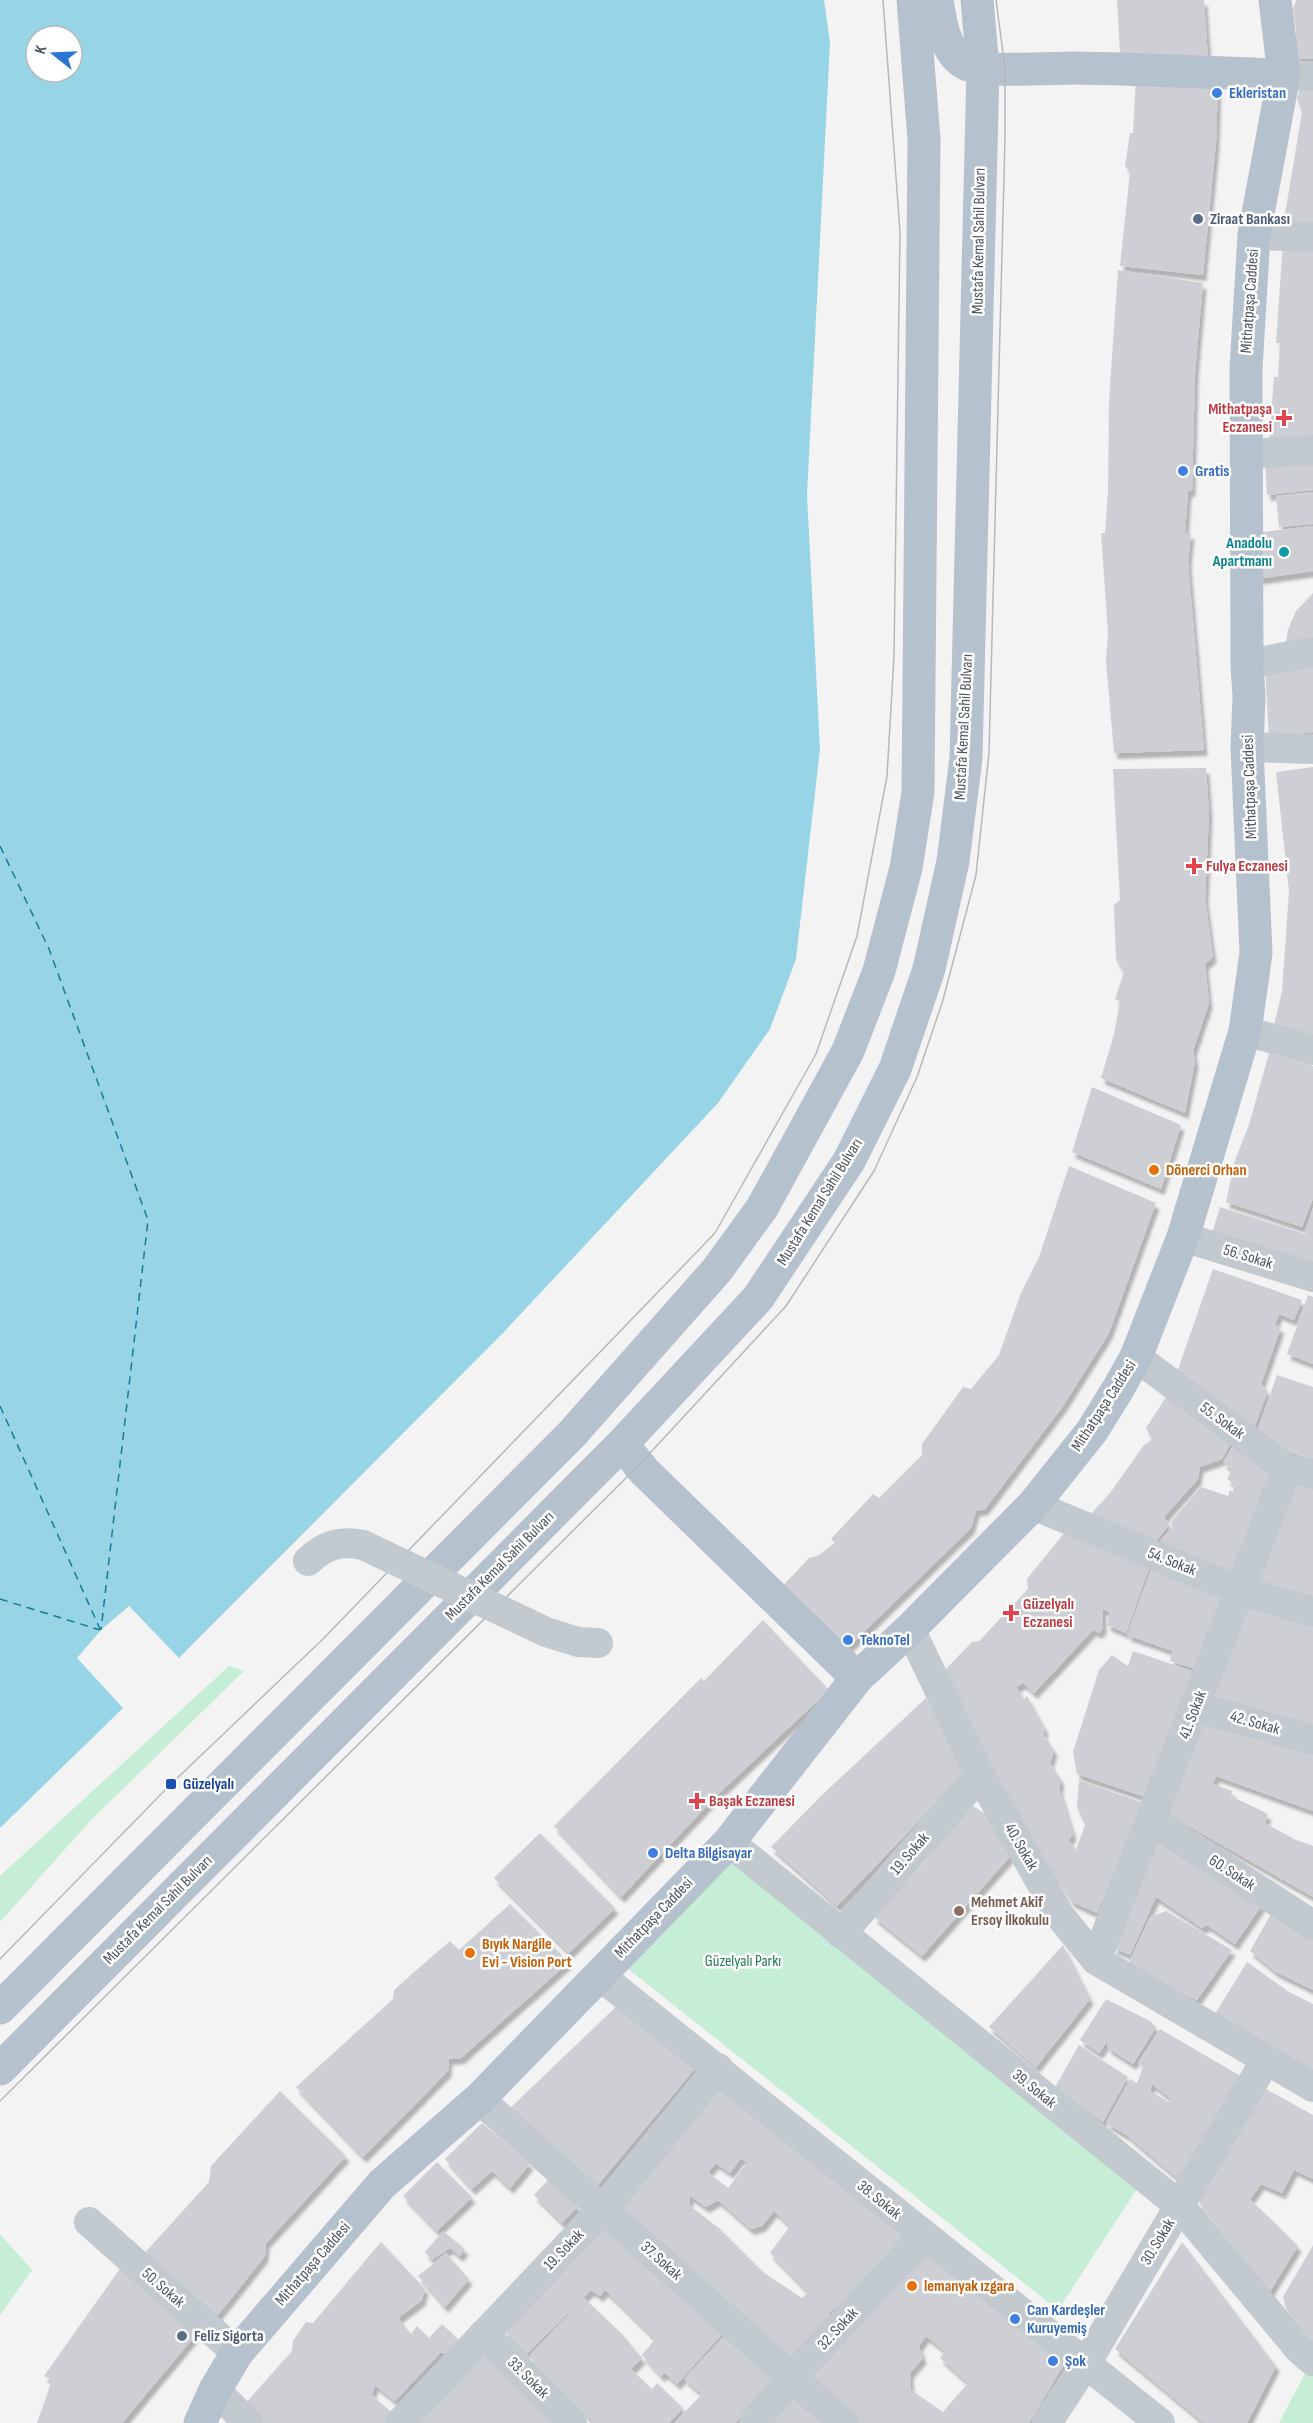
<svg xmlns="http://www.w3.org/2000/svg" width="1313" height="2423" viewBox="0 0 1313 2423" font-family="'Sofia Sans Condensed',sans-serif">
	<style>
		.green { fill: #c6edd5 }
		.water { fill: #97d5e6; fill-rule: evenodd }
		.lines { fill: none; stroke-linecap: round; stroke-linejoin: round }
		.ferry { stroke: #187b95; stroke-width: 1.5; stroke-dasharray: 8 6; stroke-linecap: butt }
		.building { fill: #cdcfd4; fill-rule: evenodd; filter: url(#shadow) }
		.minor { stroke: #c2c9cf; stroke-width: 30 }
		.major { stroke: #b5c2ce; stroke-width: 33 }
		.tram { stroke: #b5b8bc; stroke-width: 1.5 }
		.minor-bridge { stroke: #c2c9cf; stroke-width: 30 }
		.shop-dot { fill: #3f7fe0; stroke: #fff; stroke-width: 2 }
		.service-dot { fill: #5c6f8a; stroke: #fff; stroke-width: 2 }
		.health-dot { fill: #e0444e; stroke: #fff; stroke-width: 2 }
		.culture-dot { fill: #0f9aa8; stroke: #fff; stroke-width: 2 }
		.food-dot { fill: #e8710a; stroke: #fff; stroke-width: 2 }
		.transit-dot { fill: #1a4fb4; stroke: #fff; stroke-width: 2 }
		.education-dot { fill: #8d6e63; stroke: #fff; stroke-width: 2 }
		.labels { text-anchor: middle; dominant-baseline: central; stroke-width: 5; stroke-linejoin: round; paint-order: stroke }
		.shop-label { font-size: 16px; font-weight: bold; fill: #366cbe; stroke: #fff; text-anchor: start }
		.service-label { font-size: 16px; font-weight: bold; fill: #4e5e75; stroke: #fff; text-anchor: start }
		.street-label { font-size: 16px; fill: #4c555e; stroke: #fff }
		.health-label { font-size: 16px; font-weight: bold; fill: #be3a42; stroke: #fff; text-anchor: start }
		.culture-label { font-size: 16px; font-weight: bold; fill: #0d838f; stroke: #fff; text-anchor: end }
		.food-label { font-size: 16px; font-weight: bold; fill: #c56008; stroke: #fff; text-anchor: start }
		.transit-label { font-size: 16px; font-weight: bold; fill: #164399; stroke: #fff; text-anchor: start }
		.education-label { font-size: 16px; font-weight: bold; fill: #785e54; stroke: #fff; text-anchor: start }
		.park-label { font-size: 16px; fill: #207c4e; stroke: #fff }
	</style>
	<defs>
		<filter id="shadow"><feDropShadow dx="3.5" dy="6" stdDeviation="1.5" flood-color="#0004"/></filter>
	</defs>
	<rect width="100%" height="100%" fill="#f4f3f3"/>
	<g class="green">
		<path d="M229 1666 244 1671 91 1820 0 1922V1876Z"/>
		<path d="M732 1852 1141 2183 1058 2310 622 1964Z"/>
		<path d="M0 2234 32 2270 0 2315Z"/>
		<path d="M1310 2364 1313 2367V2423H1279Z"/>
	</g>
	<path class="water" d="M0 0H824L830 43 807 495 820 749 796 959 770 1029 718 1103 502 1334 179 1658 129 1606 101 1630 77 1658 123 1708 0 1828ZM36 36H72V72H36Z"/>
	<g class="lines">
		<g class="ferry">
			<path d="M0 846 49 949 148 1220 101 1630"/>
			<path d="M0 1406 100 1629"/>
			<path d="M0 1599 100 1630"/>
		</g>
	</g>
	<g class="building">
		<path d="M1117 0H1204L1208 59 1120 54Z"/>
		<path d="M1296 0H1313V59H1295L1296 30 1293 9Z"/>
		<path d="M1136 78 1218 82 1216 143 1203 275 1120 266 1130 172 1125 166 1130 133H1133Z"/>
		<path d="M1302 79 1313 80V223L1284 220 1302 112 1297 99Z"/>
		<path d="M1283 242 1313 245V436L1269 441 1274 377H1278L1280 343H1276Z"/>
		<path d="M1118 270 1203 283 1195 373 1192 490 1188 492 1185 533H1191L1188 562 1204 750 1114 753 1106 661 1108 633 1101 533H1105L1108 492 1109 401Z"/>
		<path d="M1313 455V490L1267 495 1265 460Z"/>
		<path d="M1313 492V524L1279 527 1276 496Z"/>
		<path d="M1313 526V571L1257 579 1254 533Z"/>
		<path d="M1313 593V646L1285 647 1288 630 1296 611Z"/>
		<path d="M1313 658V732L1269 738 1265 668Z"/>
		<path d="M1313 767V1041L1273 1030 1282 991 1289 891 1276 772Z"/>
		<path d="M1206 768 1209 813 1205 899 1213 957 1205 964 1209 1003 1193 1051 1195 1062 1185 1113 1101 1078 1114 1034 1120 1001 1115 999 1124 972 1116 960 1114 905 1120 900 1113 769Z"/>
		<path d="M1269 1053 1313 1066V1198L1302 1227 1226 1202 1235 1160 1249 1125Z"/>
		<path d="M1092 1087 1181 1125 1161 1189 1072 1152Z"/>
		<path d="M1069 1166 1156 1203 1109 1333 1063 1406 985 1509 976 1511 971 1528 837 1658 776 1593 809 1558 819 1555 835 1543 831 1539 873 1494 879 1498 922 1455V1444L963 1387 971 1389 999 1355 1021 1293 1039 1257Z"/>
		<path d="M1220 1207 1305 1234 1313 1208V1268L1212 1233Z"/>
		<path d="M1213 1269 1302 1300 1294 1320 1279 1314 1275 1325 1281 1327 1261 1384 1268 1391 1254 1428 1176 1375Z"/>
		<path d="M1308 1295 1313 1297V1364L1287 1354Z"/>
		<path d="M1277 1375 1313 1387V1460L1280 1449 1258 1429Z"/>
		<path d="M1168 1394 1234 1437 1222 1459 1200 1467 1198 1479 1164 1517 1169 1525 1153 1545 1090 1515 1110 1493 1144 1445 1152 1440 1146 1428Z"/>
		<path d="M1234 1445 1274 1470 1234 1577 1155 1547 1172 1527 1171 1522 1201 1487 1228 1496 1230 1490 1233 1492 1234 1483 1227 1479 1232 1470 1223 1462Z"/>
		<path d="M1296 1482 1313 1486V1597L1257 1580Z"/>
		<path d="M1069 1527 1152 1560 1126 1633 1107 1625 1110 1612 1103 1609V1628L1099 1633 1093 1630 1034 1693 1023 1683 1016 1687 1024 1699 1027 1696 1045 1729 1043 1734 1054 1750 1050 1763 1061 1780 1059 1789 1073 1834 1069 1840 1076 1850 1085 1825 1077 1807 1079 1780 1143 1803 1113 1887 1107 1889 1097 1913 1072 1902 1038 1853 937 1678 972 1642 979 1641 1028 1589 1027 1579Z"/>
		<path d="M1153 1564 1224 1593 1196 1669 1170 1661 1173 1651 1127 1635Z"/>
		<path d="M1247 1604 1313 1623V1729L1213 1701Z"/>
		<path d="M763 1620 829 1690 716 1796 621 1897 554 1826 701 1678 704 1681Z"/>
		<path d="M1133 1651 1195 1672 1145 1797 1077 1774 1073 1752 1099 1670 1112 1655 1128 1666Z"/>
		<path d="M926 1698 966 1772 837 1906 771 1847 822 1795Z"/>
		<path d="M1200 1721 1313 1751V1811L1216 1776 1213 1784 1232 1791 1231 1796 1268 1814 1265 1823 1294 1839 1313 1846V1897L1166 1813Z"/>
		<path d="M967 1802 999 1823 1015 1851 922 1956 874 1917 929 1857 922 1852Z"/>
		<path d="M540 1833 615 1908 569 1953 494 1878Z"/>
		<path d="M1154 1835 1264 1902 1235 1944 1207 1925 1202 1928 1156 1897 1130 1955 1113 1948Z"/>
		<path d="M510 1904 569 1962 461 2058 449 2059 448 2071 363 2157 296 2087 393 1999 394 1990 430 1958 450 1941 459 1950Z"/>
		<path d="M1276 1905 1313 1929V1990L1276 1972 1250 1951Z"/>
		<path d="M1166 1911 1232 1950 1197 2000 1127 1967 1150 1917Z"/>
		<path d="M1063 1945 1090 1999 1036 2067 989 2027Z"/>
		<path d="M1247 1962 1289 1992 1313 2004V2070L1215 2014Z"/>
		<path d="M1106 1999 1150 2021 1156 2027 1133 2064 1108 2048 1107 2042 1099 2053 1080 2040Z"/>
		<path d="M621 2002 697 2066 596 2187 507 2111Z"/>
		<path d="M1160 2029 1244 2078 1183 2183 1128 2136 1106 2123 1130 2079 1137 2083 1143 2067 1138 2063ZM1152 2084 1171 2099 1169 2102 1150 2091Z"/>
		<path d="M1079 2045 1128 2077 1103 2122 1054 2089Z"/>
		<path d="M720 2085 908 2234 848 2298 830 2312 827 2322 790 2362 620 2206ZM741 2158 747 2163 728 2188 708 2172 716 2163 730 2173ZM690 2196 706 2207 718 2200 751 2229 762 2226 774 2211 790 2226 770 2253 808 2292 802 2298 764 2273 720 2229 689 2205Z"/>
		<path d="M1259 2085 1313 2115V2179L1294 2170 1282 2193 1261 2184 1250 2199 1298 2246 1269 2293 1198 2201Z"/>
		<path d="M280 2091 346 2156 266 2243 265 2256 214 2320 141 2257 209 2182 211 2166Z"/>
		<path d="M482 2123 530 2164 510 2188 492 2171 472 2189 445 2159Z"/>
		<path d="M437 2162 472 2197 437 2231 403 2196Z"/>
		<path d="M549 2179 578 2206 562 2223 534 2195Z"/>
		<path d="M607 2222 724 2332 677 2384 665 2373 661 2376 642 2355 655 2339 605 2290 600 2296 591 2290 527 2354 503 2330Z"/>
		<path d="M443 2231 465 2249 460 2256 450 2248 432 2260 425 2252Z"/>
		<path d="M381 2242 425 2289 422 2300 398 2318 411 2334 417 2326 429 2338 442 2324 461 2342 449 2356 441 2352 395 2401 375 2385 372 2395 392 2413 384 2423H258L242 2407 292 2351 293 2341 306 2322 313 2323Z"/>
		<path d="M1182 2242 1276 2366 1247 2423H1204L1115 2349Z"/>
		<path d="M1313 2245V2342L1286 2309 1283 2297Z"/>
		<path d="M926 2252 1066 2361 1029 2423H860L807 2376ZM926 2336 945 2351 940 2358 968 2383 943 2412 911 2390 910 2373 923 2358 919 2346Z"/>
		<path d="M446 2253 469 2279 445 2307 418 2276Z"/>
		<path d="M124 2263 199 2331 122 2423H37L52 2380 44 2376Z"/>
		<path d="M584 2298 621 2333 642 2358 631 2369 652 2389 657 2383 683 2408 669 2423H594L529 2356Z"/>
		<path d="M724 2336 775 2381 735 2423H674L702 2394 684 2379Z"/>
		<path d="M484 2349 554 2423H418Z"/>
		<path d="M792 2388 823 2423H761Z"/>
	</g>
	<g class="lines">
		<g class="minor">
			<path d="M1284 75 1313 76"/>
			<path d="M1254 235 1313 237"/>
			<path d="M1248 454 1313 450"/>
			<path d="M1247 664 1313 652"/>
			<path d="M1247 747 1313 749"/>
			<path d="M1245 1031 1313 1050"/>
			<path d="M1183 1237 1313 1277"/>
			<path d="M1136 1357 1287 1469 1313 1474"/>
			<path d="M1033 1505 1238 1590 1313 1612"/>
			<path d="M910 1629 980 1775 1060 1916 1096 1960 1313 2087"/>
			<path d="M1196 1707 1313 1740"/>
			<path d="M1152 1821 1313 1925"/>
			<path d="M729 1842 1180 2206 1299 2349 1313 2361"/>
			<path d="M841 1934 980 1775"/>
			<path d="M1096 1960 1287 1469"/>
			<path d="M599 1975 1160 2423"/>
			<path d="M479 2099 843 2423"/>
			<path d="M89 2222 237 2353"/>
			<path d="M484 2334 572 2423"/>
			<path d="M215 2390 248 2423"/>
			<path d="M400 2423 603 2209 718 2068"/>
			<path d="M754 2423 791 2378 924 2236"/>
			<path d="M1047 2423 1085 2365 1266 2060"/>
		</g>
		<g class="major">
			<path d="M937 0C940 20 945 54 966 64 983 73 1052 68 1074 68 1144 69 1214 73 1284 75"/>
			<path d="M622 1444 644 1471 857 1678"/>
			<path d="M0 2008 571 1435 717 1270 762 1208 848 1051 879 971 906 868 918 792 924 139 913 0"/>
			<path d="M0 2069 622 1444 758 1298 849 1161 895 1069 929 969 953 861 966 758 983 68 977 0"/>
			<path d="M200 2423 215 2390 237 2353 382 2184 479 2099 729 1842 857 1678 910 1629 1033 1505 1092 1431 1118 1389 1136 1357 1183 1237 1245 1031 1256 953 1247 747 1249 697 1247 664 1246 369 1254 235 1284 75 1275 0"/>
		</g>
		<g class="tram">
			<path d="M0 1959 171 1784 323 1639 715 1233 816 1054 857 936 887 776 894 656 900 232 883 0"/>
			<path d="M0 2101 638 1466 786 1306 874 1171 917 1077 943 1000 976 875 989 753 1005 138V68L996 0"/>
		</g>
		<path class="minor-bridge" d="M308 1561C325 1545 340 1540 363 1545L546 1632 578 1642 598 1643"/>
	</g>
	<g class="shop-dot">
		<circle cx="1217" cy="93" r="6"/>
		<circle cx="1183" cy="471" r="6"/>
		<circle cx="848" cy="1640" r="6"/>
		<circle cx="653" cy="1853" r="6"/>
		<circle cx="1015" cy="2319" r="6"/>
		<circle cx="1053" cy="2361" r="6"/>
	</g>
	<g class="service-dot">
		<circle cx="1198" cy="219" r="6"/>
		<circle cx="182" cy="2336" r="6"/>
	</g>
	<g class="health-dot">
		<path d="M1281 409h6v6h6v6h-6v6h-6v-6h-6v-6h6z"/>
		<path d="M1191 857h6v6h6v6h-6v6h-6v-6h-6v-6h6z"/>
		<path d="M1008 1604h6v6h6v6h-6v6h-6v-6h-6v-6h6z"/>
		<path d="M694 1792h6v6h6v6h-6v6h-6v-6h-6v-6h6z"/>
	</g>
	<circle class="culture-dot" cx="1284" cy="552" r="6"/>
	<g class="food-dot">
		<circle cx="1154" cy="1170" r="6"/>
		<circle cx="470" cy="1953" r="6"/>
		<circle cx="912" cy="2286" r="6"/>
	</g>
	<rect class="transit-dot" x="165" y="1778" width="12" height="12" rx="3"/>
	<circle class="education-dot" cx="959" cy="1911" r="6"/>
	<g class="labels">
		<g class="shop-label">
			<text x="1229" y="93">Ekleristan</text>
			<text x="1195" y="471">Gratis</text>
			<text x="860" y="1640">TeknoTel</text>
			<text x="665" y="1853">Delta Bilgisayar</text>
			<text x="1027" y="2310">Can Kardeşler<tspan x="1027" dy="18">Kuruyemiş</tspan></text>
			<text x="1065" y="2361">Şok</text>
		</g>
		<g class="service-label">
			<text x="1210" y="219">Ziraat Bankası</text>
			<text x="194" y="2336">Feliz Sigorta</text>
		</g>
		<g class="street-label">
			<text transform="translate(979 241) rotate(-89)">Mustafa Kemal Sahil Bulvarı</text>
			<text transform="translate(1250 301) rotate(-86)">Mithatpaşa Caddesi</text>
			<text transform="translate(964 727) rotate(-87)">Mustafa Kemal Sahil Bulvarı</text>
			<text transform="translate(1250 787) rotate(-92)">Mithatpaşa Caddesi</text>
			<text transform="translate(820 1202) rotate(-58)">Mustafa Kemal Sahil Bulvarı</text>
			<text transform="translate(1248 1257) rotate(17)">56. Sokak</text>
			<text transform="translate(1104 1406) rotate(-57)">Mithatpaşa Caddesi</text>
			<text transform="translate(1222 1421) rotate(36)">55. Sokak</text>
			<text transform="translate(1172 1562) rotate(22)">54. Sokak</text>
			<text transform="translate(500 1566) rotate(-45)">Mustafa Kemal Sahil Bulvarı</text>
			<text transform="translate(1193 1715) rotate(-69)">41. Sokak</text>
			<text transform="translate(1255 1723) rotate(16)">42. Sokak</text>
			<text transform="translate(1021 1847) rotate(60)">40. Sokak</text>
			<text transform="translate(910 1854) rotate(-49)">19. Sokak</text>
			<text transform="translate(1232 1873) rotate(33)">60. Sokak</text>
			<text transform="translate(158 1910) rotate(-45)">Mustafa Kemal Sahil Bulvarı</text>
			<text transform="translate(654 1918) rotate(-46)">Mithatpaşa Caddesi</text>
			<text transform="translate(1034 2089) rotate(39)">39. Sokak</text>
			<text transform="translate(879 2200) rotate(39)">38. Sokak</text>
			<text transform="translate(1158 2242) rotate(-59)">30. Sokak</text>
			<text transform="translate(564 2250) rotate(-46)">19. Sokak</text>
			<text transform="translate(661 2261) rotate(42)">37. Sokak</text>
			<text transform="translate(313 2264) rotate(-49)">Mithatpaşa Caddesi</text>
			<text transform="translate(163 2288) rotate(41)">50. Sokak</text>
			<text transform="translate(838 2329) rotate(-47)">32. Sokak</text>
			<text transform="translate(528 2378) rotate(45)">33. Sokak</text>
		</g>
		<g class="health-label">
			<text x="1272" y="409" text-anchor="end">Mithatpaşa<tspan x="1272" dy="18">Eczanesi</tspan></text>
			<text x="1206" y="866">Fulya Eczanesi</text>
			<text x="1023" y="1604">Güzelyalı<tspan x="1023" dy="18">Eczanesi</tspan></text>
			<text x="709" y="1801">Başak Eczanesi</text>
		</g>
		<g class="culture-label">
			<text x="1272" y="543">Anadolu<tspan x="1272" dy="18">Apartmanı</tspan></text>
		</g>
		<g class="food-label">
			<text x="1166" y="1170">Dönerci Orhan</text>
			<text x="482" y="1944">Bıyık Nargile<tspan x="482" dy="18">Evi - Vision Port</tspan></text>
			<text x="924" y="2286">lemanyak ızgara</text>
		</g>
		<g class="transit-label">
			<text x="183" y="1784">Güzelyalı</text>
		</g>
		<g class="education-label">
			<text x="971" y="1902">Mehmet Akif<tspan x="971" dy="18">Ersoy İlkokulu</tspan></text>
		</g>
		<g class="park-label">
			<text x="743" y="1961">Güzelyalı Parkı</text>
		</g>
	</g>
	<g transform="translate(54 54) rotate(288)"><circle r="28" fill="#ffffff" stroke="#b7bbbf" stroke-width="1.5"/>
	<path d="M0-4.5L10 22L0 15L-10 22Z" fill="#2b75d6"/>
	<text y="-9" font-size="16" font-weight="bold" text-anchor="middle" fill="#4c555e">K</text>
	</g>
</svg>
